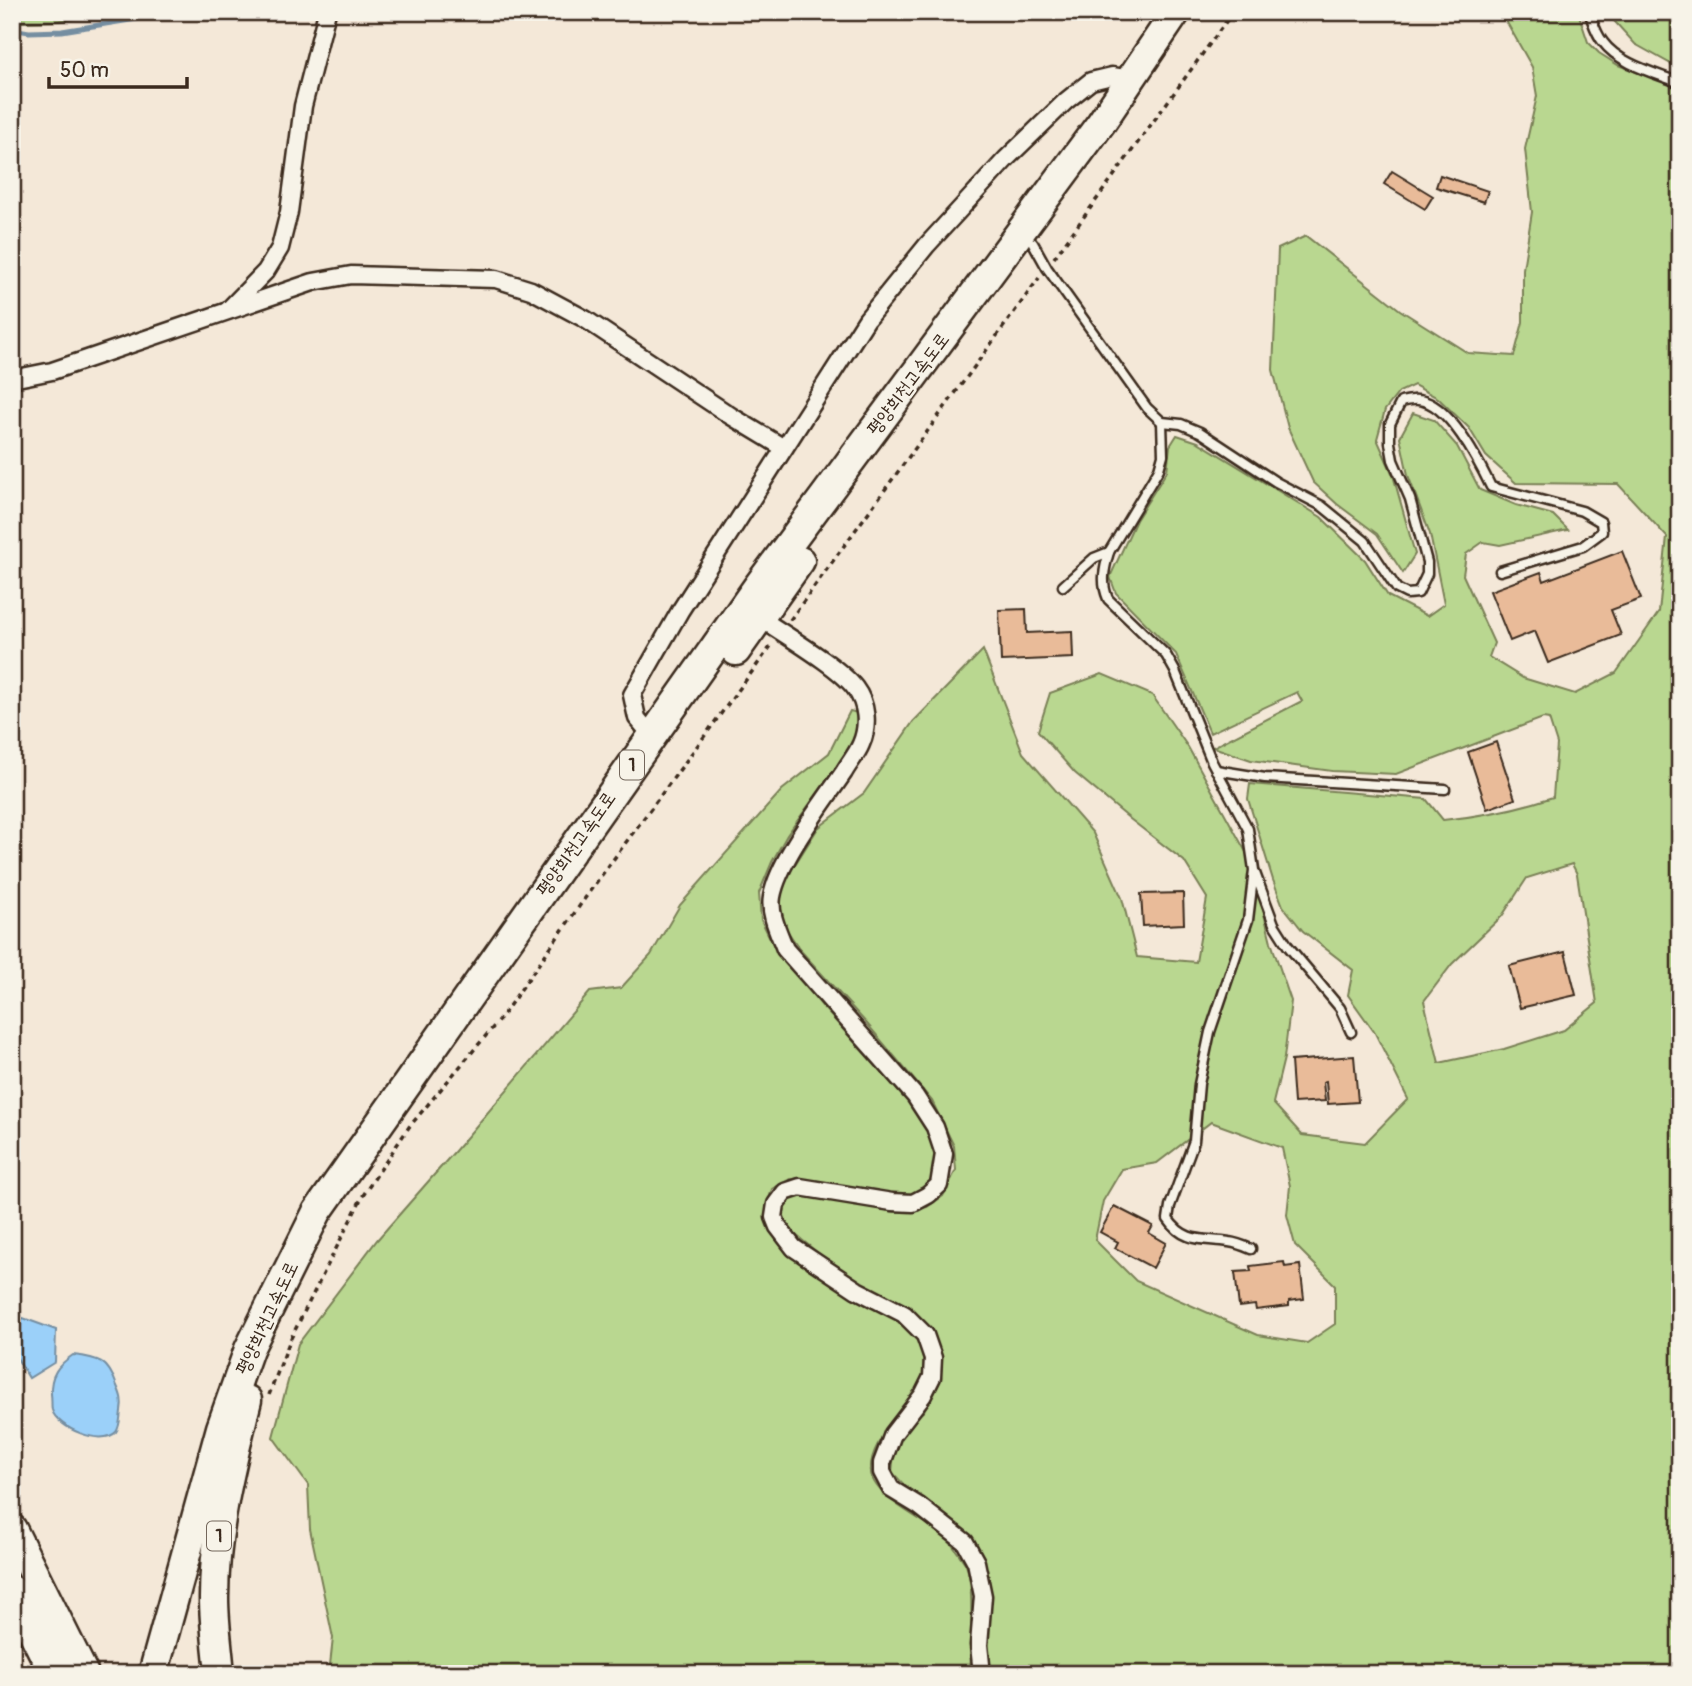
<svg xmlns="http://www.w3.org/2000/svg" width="1692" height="1686" viewBox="0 0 1692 1686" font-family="Pangolin,'Poor Story',sans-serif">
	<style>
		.green { fill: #b9d790; stroke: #7a8057; stroke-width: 2; fill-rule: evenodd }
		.water { fill: #9bd0f9; stroke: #758ea1; stroke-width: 2 }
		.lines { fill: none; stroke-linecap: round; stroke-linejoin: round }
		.stream { stroke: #758ea1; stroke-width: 5 }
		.building { fill: #e9bb99; stroke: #3b2a1e; stroke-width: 2 }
		.lane-casing { stroke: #3b2a1e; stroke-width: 13 }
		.street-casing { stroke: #3b2a1e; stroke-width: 21 }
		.highway-casing { stroke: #3b2a1e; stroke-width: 33 }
		.path { stroke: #3b2a1e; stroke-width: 3.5; stroke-dasharray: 5 5; stroke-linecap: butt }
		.lane { stroke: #f7f3e8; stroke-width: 8 }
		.street { stroke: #f7f3e8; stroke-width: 16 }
		.highway { stroke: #f7f3e8; stroke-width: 28 }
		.labels { text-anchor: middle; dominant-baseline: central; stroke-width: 5; stroke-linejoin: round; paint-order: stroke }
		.shield { fill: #f7f3e8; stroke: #73665b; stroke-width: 2 }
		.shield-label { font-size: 18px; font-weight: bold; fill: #3b2a1e }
		.street-label { font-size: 19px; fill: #3b2a1e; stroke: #f7f3e8 }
	</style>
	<rect width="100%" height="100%" fill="#f4e8d8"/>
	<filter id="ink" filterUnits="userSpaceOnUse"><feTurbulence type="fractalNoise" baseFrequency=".0143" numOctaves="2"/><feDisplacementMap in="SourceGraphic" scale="14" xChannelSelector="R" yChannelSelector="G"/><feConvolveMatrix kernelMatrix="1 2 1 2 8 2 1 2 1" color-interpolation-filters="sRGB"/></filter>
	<g filter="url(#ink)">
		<g class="green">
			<path d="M12 12H130L58 21 16 22 12 20Z"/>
			<path d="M1501 12H1578L1588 42 1599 53 1618 65 1680 88V1674H1274L1265 1670 1242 1674H992L986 1644 990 1599 981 1552 968 1535 909 1490 892 1472 895 1444 909 1424 924 1411 938 1379V1345L923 1320 850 1279 791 1231 783 1217 784 1207 791 1198 809 1196 896 1212 927 1207 943 1196 956 1170 954 1146 932 1101 868 1025 801 951 784 926 777 900 787 877 818 828 864 793 913 722 983 650 1023 753 1093 833 1122 898 1137 957 1196 962 1207 898 1184 861 1130 819 1075 773 1038 731 1050 693 1102 674 1152 695 1188 747 1251 861 1271 942 1291 1001 1284 1058 1273 1103 1302 1135 1365 1143 1408 1099 1375 1033 1348 995 1353 970 1303 931 1283 906 1273 880 1248 799 1250 784 1426 799 1443 820C1482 816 1517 809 1553 797L1557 744 1549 719 1543 718 1396 774 1332 771 1251 760 1213 747 1302 701 1297 692 1210 733 1176 654 1116 593 1110 577 1136 520 1167 471 1170 446 1177 435 1198 442 1321 517 1365 560 1388 596 1427 616 1444 604 1430 534 1408 475 1400 437 1413 413 1434 420 1457 446 1480 490 1516 505 1553 515 1568 530 1500 545 1483 542 1466 554 1463 575 1494 643 1489 657 1523 678 1575 694 1616 673 1659 612 1667 537 1618 484 1516 483 1486 456 1469 428 1438 398 1414 385 1399 392 1385 410 1377 439 1393 475 1415 554 1403 573 1377 534 1337 504 1313 482 1288 428 1273 370 1278 249 1306 236 1400 310 1468 353 1514 356 1523 322V269L1532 212 1525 149 1537 96 1532 67ZM1572 864 1577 874 1597 1003 1564 1030 1504 1049 1439 1063 1424 1001 1452 964 1502 916 1527 878ZM1211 1122 1282 1148 1290 1186 1287 1215 1295 1245 1335 1285V1324L1307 1343 1258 1335 1136 1281 1095 1240 1103 1201 1122 1169 1157 1163Z"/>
			<path d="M1606 12H1680V69L1635 44Z"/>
			<path d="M850 711 858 713 855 736 843 758 787 835 772 862 759 893 761 920 774 946 822 1006 913 1107 931 1138 936 1162 933 1178 925 1189 902 1197 790 1179 772 1189C741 1276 890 1288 917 1340 947 1398 866 1425 871 1473 874 1497 924 1520 942 1534 950 1541 959 1554 965 1563 976 1583 969 1647 971 1674H329L333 1638 310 1529 308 1485 273 1437 298 1344 377 1240 455 1151 590 992 621 988 651 955 680 905 782 790 829 753Z"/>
		</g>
		<g class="water">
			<path d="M23 1318 56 1330 55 1362 29 1378 12 1350V1325Z"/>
			<path d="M73 1355C99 1358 108 1360 117 1386 121 1395 123 1401 121 1411 120 1418 120 1427 116 1432 102 1447 57 1428 52 1410 51 1406 52 1399 51 1394 50 1375 58 1365 73 1355Z"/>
		</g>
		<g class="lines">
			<path class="stream" d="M12 29 29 32 62 31 180 12"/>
		</g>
		<g class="building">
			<path d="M1392 171 1433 196 1425 209 1384 184Z"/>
			<path d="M1440 175 1488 191 1484 202 1436 187Z"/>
			<path d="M1622 551 1641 599 1611 610 1621 635 1548 663 1535 631 1510 641 1490 591 1541 572 1544 581Z"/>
			<path d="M1026 609 1027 633 1072 631 1073 658 1001 661 999 610Z"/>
			<path d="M1496 742 1515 799 1487 809 1468 752Z"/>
			<path d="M1183 893 1184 924 1143 926 1141 894Z"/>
			<path d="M1565 952 1576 995 1520 1008 1509 966Z"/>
			<path d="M1354 1056 1358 1102 1328 1104 1326 1081 1323 1082 1325 1101 1294 1103 1291 1061Z"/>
			<path d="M1114 1206 1153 1226 1149 1233 1166 1243 1153 1268 1115 1248 1118 1242 1100 1232Z"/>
			<path d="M1284 1262 1285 1267 1300 1265 1304 1299 1289 1301V1306L1256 1310 1255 1305 1239 1307 1235 1272 1251 1271 1250 1266Z"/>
		</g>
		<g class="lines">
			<defs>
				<g id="lane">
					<path d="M1589 12C1593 22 1596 34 1603 42 1619 64 1655 73 1680 83"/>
					<path d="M1033 243 1047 268 1147 408 1162 422 1181 424 1200 432 1276 482 1322 506 1365 541 1397 589 1407 594 1418 593 1427 574V562L1410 499 1393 460 1390 443V424L1401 402C1406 401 1413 399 1418 400 1448 402 1479 462 1491 487L1582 511 1601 522 1602 532 1583 546 1500 571"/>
					<path d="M1162 422 1163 455 1159 469 1109 552C1104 569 1101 583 1108 599L1166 655 1175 671 1212 762 1248 829 1254 870 1248 920 1210 1032 1199 1084 1194 1141 1170 1206 1168 1219C1185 1244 1204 1238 1229 1242 1237 1243 1244 1246 1251 1249"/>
					<path d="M1063 586 1094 558 1109 552"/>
					<path d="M1216 770 1265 778 1445 789"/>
					<path d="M1255 873 1274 924 1288 946 1340 1008 1351 1032"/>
				</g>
				<g id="street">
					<path d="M228 310 266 271 280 248 289 212 303 106 327 12"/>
					<path d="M12 379 52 371 313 282 351 275 496 279 531 290 585 319 731 416 784 448"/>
					<path d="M760 618C785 635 838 666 855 688 867 704 869 726 861 744 857 754 849 763 844 772 823 803 778 861 772 897 769 914 779 933 785 949L915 1096 935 1127 944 1154 939 1185 928 1195 913 1203 892 1202 800 1187 785 1192 776 1204 774 1217 778 1227 794 1248 857 1290 904 1314 925 1335 933 1358 932 1377 923 1395 893 1434 882 1463V1472L891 1489 919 1506 965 1542 976 1562 983 1596 979 1645 982 1674"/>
					<path d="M652 736 637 718 632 695 680 611 867 319 927 245 1006 159 1066 101 1091 81 1112 76 1131 79"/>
				</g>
				<g id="highway">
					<path d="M736 651 800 561"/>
					<path d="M12 1529 84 1674"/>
					<path d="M12 1590 54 1674"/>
					<path d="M153 1674 221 1428 249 1349 317 1212 758 586 1101 123 1176 12"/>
					<path d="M220 1674C218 1649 214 1623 214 1598 214 1532 231 1464 247 1400"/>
				</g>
			</defs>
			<use href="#lane" class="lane-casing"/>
			<use href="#street" class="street-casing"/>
			<use href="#highway" class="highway-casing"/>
			<g class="path">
				<path d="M1054 258 1233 12"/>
				<path d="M790 620 1039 278"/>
				<path d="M269 1395 290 1340 362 1197 409 1127 500 1019 590 891 771 646"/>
			</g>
			<use href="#lane" class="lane"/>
			<use href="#street" class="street"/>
			<use href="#highway" class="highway"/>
		</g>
	</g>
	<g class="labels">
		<g class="shield">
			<rect x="620" y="750.5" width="24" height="29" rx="5"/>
			<rect x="207" y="1521.5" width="24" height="29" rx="5"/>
		</g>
		<g class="shield-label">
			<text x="632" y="765">1</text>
			<text x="219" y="1536">1</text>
		</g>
		<g class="street-label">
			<text transform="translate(908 384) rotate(-53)">평양희천고속도로</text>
			<text transform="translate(576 844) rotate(-55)">평양희천고속도로</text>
			<text transform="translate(267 1318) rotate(-65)">평양희천고속도로</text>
		</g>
	</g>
	<rect width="1692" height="1686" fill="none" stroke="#f7f3e8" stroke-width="42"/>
	<rect x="21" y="21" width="1650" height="1644" fill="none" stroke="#3b2a1e" stroke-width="2.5" filter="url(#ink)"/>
	<path d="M49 77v10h138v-10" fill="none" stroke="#3b2a1e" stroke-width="3.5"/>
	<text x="60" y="77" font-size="21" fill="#3b2a1e" stroke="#f7f3e8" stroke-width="5" paint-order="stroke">50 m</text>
</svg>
